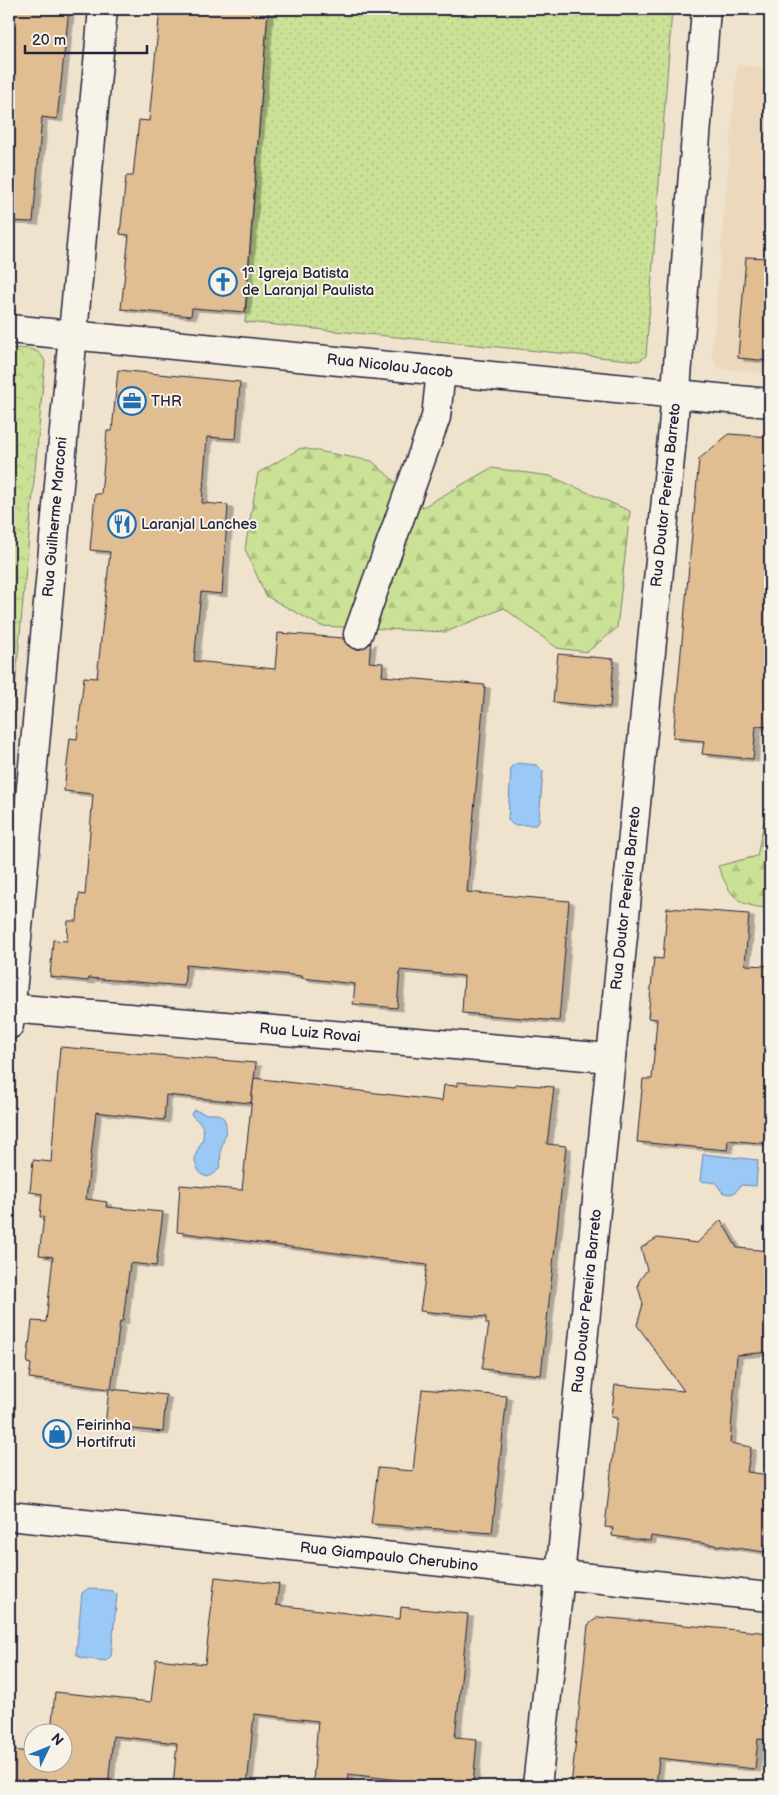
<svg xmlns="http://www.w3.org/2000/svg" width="779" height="1795" viewBox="0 0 779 1795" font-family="'Balsamiq Sans',sans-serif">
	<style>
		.built { fill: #ecd8bc }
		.grass { fill: url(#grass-dots); stroke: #768268 }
		.forest { fill: url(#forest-firs); stroke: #768268 }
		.park { fill: url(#park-crowns); stroke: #768268 }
		.water { fill: #9ac9f5; stroke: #6a86ab }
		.building { fill: #e1be92; stroke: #22223b; filter: url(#shadow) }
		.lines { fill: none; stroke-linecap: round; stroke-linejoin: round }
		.minor-casing { stroke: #22223b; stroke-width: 31 }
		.major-casing { stroke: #22223b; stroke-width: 31 }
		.minor { stroke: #f7f3e8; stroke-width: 28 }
		.major { stroke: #f7f3e8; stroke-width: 28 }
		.labels { text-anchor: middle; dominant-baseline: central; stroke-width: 4; stroke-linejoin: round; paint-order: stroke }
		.poi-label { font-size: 15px; fill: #22223b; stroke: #f7f3e8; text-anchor: start }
		.street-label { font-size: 15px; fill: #22223b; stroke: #f7f3e8 }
	</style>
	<defs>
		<pattern id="grass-dots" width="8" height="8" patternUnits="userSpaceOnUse" patternTransform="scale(1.25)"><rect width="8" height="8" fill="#cbe196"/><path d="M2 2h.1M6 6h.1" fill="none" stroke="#aec182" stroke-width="1.8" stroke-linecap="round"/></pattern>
		<pattern id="forest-firs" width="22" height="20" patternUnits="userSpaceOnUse" patternTransform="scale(1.25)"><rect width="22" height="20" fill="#cbe196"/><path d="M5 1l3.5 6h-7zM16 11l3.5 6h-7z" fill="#aec182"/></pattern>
		<pattern id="park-crowns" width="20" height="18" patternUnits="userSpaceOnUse" patternTransform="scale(1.25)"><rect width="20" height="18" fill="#cbe196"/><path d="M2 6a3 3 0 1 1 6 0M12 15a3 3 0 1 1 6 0" fill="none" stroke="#aec182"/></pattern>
		<filter id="shadow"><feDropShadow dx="5.5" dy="3" stdDeviation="0" flood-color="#0004"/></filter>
	</defs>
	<rect width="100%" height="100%" fill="#f0e3ce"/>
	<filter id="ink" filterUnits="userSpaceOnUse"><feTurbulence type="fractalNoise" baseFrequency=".02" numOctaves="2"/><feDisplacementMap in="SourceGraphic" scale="10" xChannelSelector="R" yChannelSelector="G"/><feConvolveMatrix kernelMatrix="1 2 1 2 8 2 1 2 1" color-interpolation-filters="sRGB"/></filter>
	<g filter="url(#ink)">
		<path class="built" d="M737 65 770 68V374L719 368 715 363 712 353Z"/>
		<path class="grass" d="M268 9 672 10 646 356 639 361 245 322Z"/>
		<g class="forest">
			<path d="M301 448 372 461 423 507 491 468 550 476 630 511 617 628 587 652 557 648 504 608 446 632 321 626 266 596 245 549 258 473Z"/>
			<path d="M770 810V908C737 907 730 896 718 866L757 856 764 822Z"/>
		</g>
		<path class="park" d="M9 348C23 349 40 346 45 362L9 753Z"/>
		<g class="water">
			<path d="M517 763 537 765 543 771 539 821 536 825H513L508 820 511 767Z"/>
			<path d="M194 1110 207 1114H218C233 1121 223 1139 221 1150 220 1157 222 1164 218 1170 216 1173 212 1175 208 1177L202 1175C183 1152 210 1146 202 1126 200 1121 194 1119 191 1114Z"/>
			<path d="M703 1154 758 1160 756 1186 741 1185C737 1192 731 1197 722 1192L716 1183 700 1181Z"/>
			<path d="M89 1588 113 1591 117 1595 111 1656 106 1661 81 1658 76 1654 82 1593Z"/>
		</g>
		<g class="building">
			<path d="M9 9H69L57 119 42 117 33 222 9 221Z"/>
			<path d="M160 9H268L245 312 192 308 191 316 121 309 129 235 120 234 126 176H133L139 120 149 121Z"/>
			<path d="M746 257 770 258V361L738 358Z"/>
			<path d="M118 370 240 382 236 439 207 437 202 503 228 505 222 594 201 592 194 661 275 669 278 633 343 638 346 644 353 649H361L371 641 369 662 383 663 382 676 485 685 467 892 569 901 559 1021 462 1013 464 976 400 970 397 1008 353 1004 355 984 302 978V976L186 965 184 986 89 978 88 981 50 977 53 940 67 941 68 921H77L79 894 85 895 93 794 64 791 70 738 77 739 84 677 97 678 110 552 90 550 95 494H101L107 431H112Z"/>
			<path d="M729 434 770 437V727L756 726 753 759 702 754 704 741 673 738 699 459Z"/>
			<path d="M558 654 614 659 610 707 553 702Z"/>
			<path d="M667 908 749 914 745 965 770 966V1144L728 1140 727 1150 637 1142 643 1079H652L657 1019 648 1018 654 958 663 959Z"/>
			<path d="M60 1047 256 1063 251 1103 166 1095 164 1120 96 1112 86 1199 107 1202 106 1207 163 1212 156 1266 130 1263 123 1321H120L111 1389 166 1395 163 1432 105 1426 109 1389 29 1378 31 1364 27 1363 32 1321 46 1322 53 1257 39 1255 44 1217H40L42 1194 30 1192 33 1160 51 1162Z"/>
			<path d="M254 1078 442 1101 444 1085 457 1086V1082L515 1087V1084L554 1087 547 1144 566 1146 541 1375 482 1369 489 1324H486V1317L420 1311 427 1265 177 1232 180 1185 242 1190Z"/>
			<path d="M721 1220 737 1248 770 1251V1352L737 1355 730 1443 751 1447 747 1472 770 1475V1518L765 1552 651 1536 650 1541 612 1536 613 1528 605 1527 617 1418 611 1417 615 1385 684 1391 637 1325 643 1304 638 1287 639 1281 647 1270 641 1248 657 1238 697 1243Z"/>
			<path d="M422 1389 507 1396 492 1533 371 1524 378 1468 413 1471Z"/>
			<path d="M215 1577 279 1584 276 1605 400 1619 401 1607 468 1614 455 1737 477 1739 473 1786H450L348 1774 347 1786 313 1781 318 1721 254 1714 247 1786H173L177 1743 113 1736 108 1786H9V1750L32 1752V1762H62V1732H51L55 1692 151 1702 156 1659 205 1664Z"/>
			<path d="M598 1617 770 1633V1740L758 1739 755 1769 659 1758 656 1786H571L588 1625Z"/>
		</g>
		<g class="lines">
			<defs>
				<g id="minor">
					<path d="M9 329 770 403"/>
					<path d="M358 634 436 417 441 371"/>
					<path d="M9 1008 610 1058"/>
					<path d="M9 1516 770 1597"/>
					<path d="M537 1786 560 1576 673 428 706 9"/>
				</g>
				<path id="major" d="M9 1025 103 9"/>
			</defs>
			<use href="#minor" class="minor-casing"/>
			<use href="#major" class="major-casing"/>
			<use href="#minor" class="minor"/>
			<use href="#major" class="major"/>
		</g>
	</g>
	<defs>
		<symbol id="church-ring" viewBox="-11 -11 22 22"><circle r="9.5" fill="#f7f3e8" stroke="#1f6fb2" stroke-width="1.5"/><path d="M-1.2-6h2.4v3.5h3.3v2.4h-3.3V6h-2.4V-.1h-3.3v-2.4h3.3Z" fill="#1f6fb2"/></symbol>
		<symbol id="office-ring" viewBox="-11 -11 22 22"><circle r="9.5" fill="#f7f3e8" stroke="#1f6fb2" stroke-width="1.5"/><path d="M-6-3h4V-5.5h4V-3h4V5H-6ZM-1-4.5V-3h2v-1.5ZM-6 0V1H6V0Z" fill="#1f6fb2"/></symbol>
		<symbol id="restaurant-ring" viewBox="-11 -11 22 22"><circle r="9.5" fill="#f7f3e8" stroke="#1f6fb2" stroke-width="1.5"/><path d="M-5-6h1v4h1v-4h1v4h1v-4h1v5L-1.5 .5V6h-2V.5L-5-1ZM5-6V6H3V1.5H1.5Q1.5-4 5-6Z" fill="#1f6fb2"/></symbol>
		<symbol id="shop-ring" viewBox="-11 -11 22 22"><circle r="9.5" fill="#f7f3e8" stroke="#1f6fb2" stroke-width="1.5"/><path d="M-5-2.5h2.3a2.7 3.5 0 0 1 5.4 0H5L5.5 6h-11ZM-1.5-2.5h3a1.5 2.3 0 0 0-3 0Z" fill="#1f6fb2"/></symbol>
	</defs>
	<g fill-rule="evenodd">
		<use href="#church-ring" x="207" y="266" width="32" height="32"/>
		<use href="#office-ring" x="116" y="385" width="32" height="32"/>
		<use href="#restaurant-ring" x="106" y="508" width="32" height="32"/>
		<use href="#shop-ring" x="41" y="1418" width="32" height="32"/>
	</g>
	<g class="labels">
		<g class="poi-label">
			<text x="242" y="273">1ª Igreja Batista<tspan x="242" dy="17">de Laranjal Paulista</tspan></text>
			<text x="151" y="401">THR</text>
			<text x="141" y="524">Laranjal Lanches</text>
			<text x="76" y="1425">Feirinha<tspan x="76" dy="17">Hortifruti</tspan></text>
		</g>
		<g class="street-label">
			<text transform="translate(390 366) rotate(6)">Rua Nicolau Jacob</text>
			<text transform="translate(666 495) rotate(-84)">Rua Doutor Pereira Barreto</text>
			<text transform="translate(55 517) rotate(-85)">Rua Guilherme Marconi</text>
			<text transform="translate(626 898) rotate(-84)">Rua Doutor Pereira Barreto</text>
			<text transform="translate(310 1033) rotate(5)">Rua Luiz Rovai</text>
			<text transform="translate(587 1301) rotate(-84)">Rua Doutor Pereira Barreto</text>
			<text transform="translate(389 1557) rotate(6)">Rua Giampaulo Cherubino</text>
		</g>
	</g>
	<rect width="779" height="1795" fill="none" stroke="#f7f3e8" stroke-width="30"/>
	<rect x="15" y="15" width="749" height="1765" fill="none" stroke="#22223b" stroke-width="2" filter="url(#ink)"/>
	<g transform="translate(48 1748) rotate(47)"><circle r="24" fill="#f7f3e8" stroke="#a29fa3"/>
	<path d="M0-4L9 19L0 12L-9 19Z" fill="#1f6fb2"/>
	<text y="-8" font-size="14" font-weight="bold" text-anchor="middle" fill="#22223b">N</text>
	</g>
	<path d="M25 45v8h122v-8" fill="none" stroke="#22223b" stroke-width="2.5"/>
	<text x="32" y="45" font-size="15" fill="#22223b" stroke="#f7f3e8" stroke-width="4" paint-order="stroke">20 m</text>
</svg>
